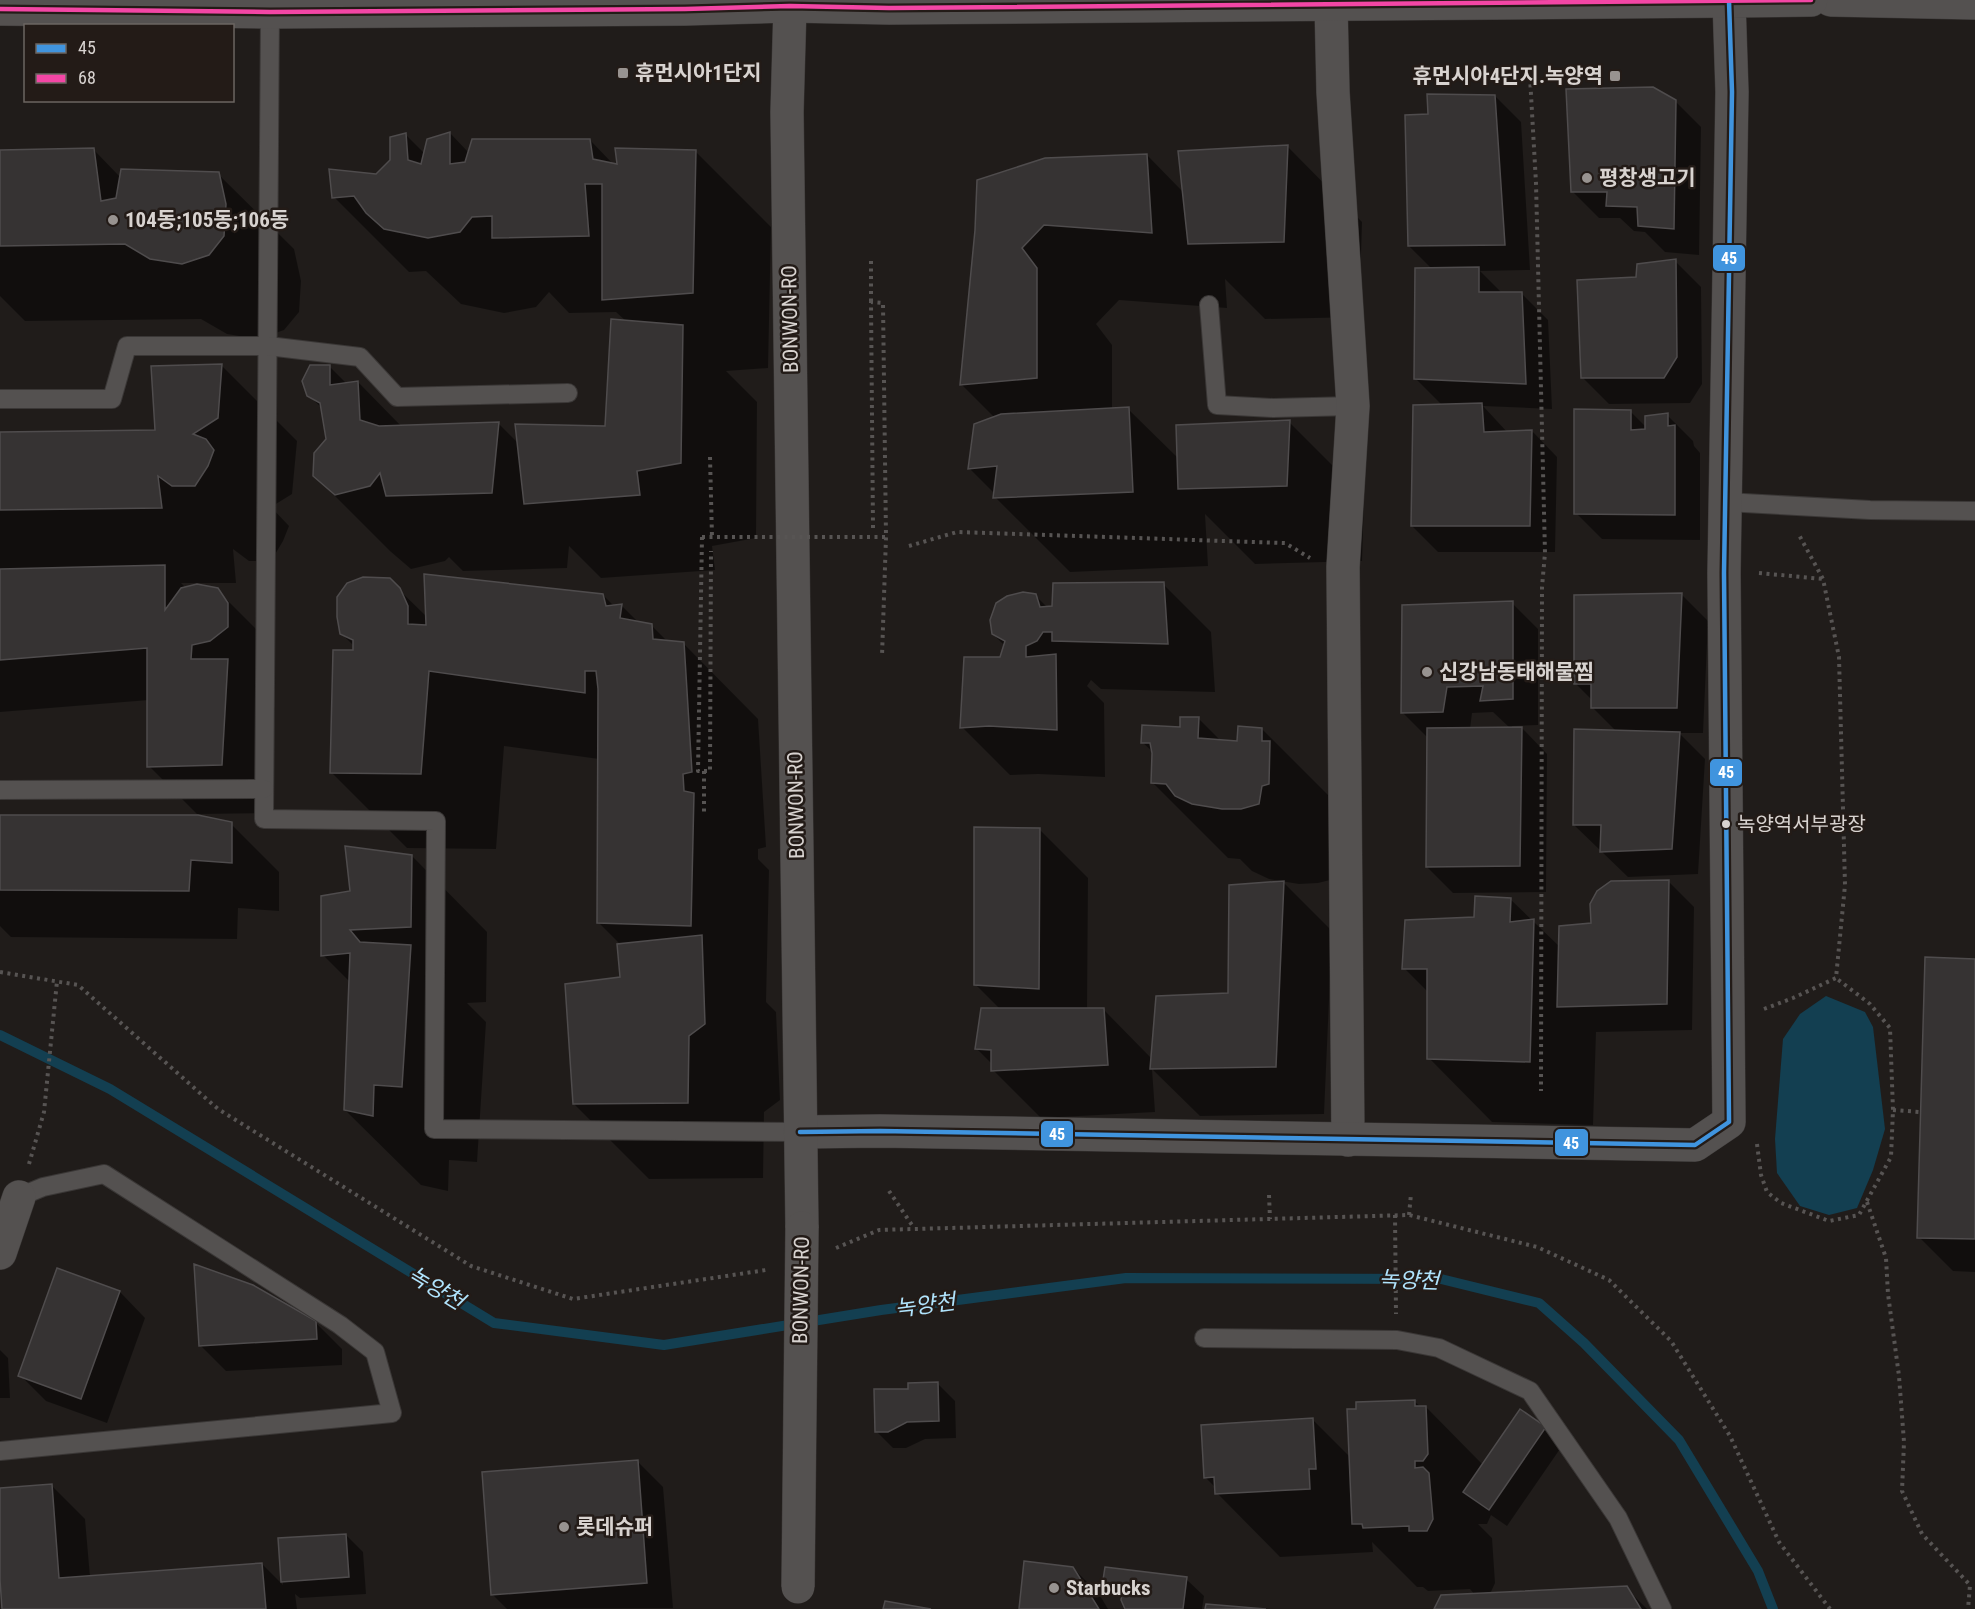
<svg xmlns="http://www.w3.org/2000/svg" width="1975" height="1609" viewBox="0 0 1975 1609" font-family="'Roboto Condensed','Noto Sans KR',sans-serif">
	<style>
		.water { fill: #133f51 }
		.shadow { fill: #0007; fill-rule: evenodd }
		.lines { fill: none; stroke-linecap: round; stroke-linejoin: round }
		.stream { stroke: #133f51; stroke-width: 10 }
		.building { fill: #363333; stroke: #4f4c4d; stroke-width: 1.5 }
		.service-casing { stroke: #3a3736; stroke-width: 20 }
		.minor-casing { stroke: #3a3736; stroke-width: 34 }
		.tertiary-casing { stroke: #3a3736; stroke-width: 34 }
		.path { stroke: #575453; stroke-width: 4; stroke-dasharray: 3 4.5; stroke-linecap: butt }
		.service { stroke: #545150; stroke-width: 18 }
		.minor { stroke: #545150; stroke-width: 33 }
		.tertiary { stroke: #545150; stroke-width: 33 }
		.tertiary-bridge-casing { stroke: #3a3736; stroke-width: 34; stroke-linecap: butt }
		.path-bridge { stroke: #575453; stroke-width: 4; stroke-dasharray: 3 4.5; stroke-linecap: butt }
		.tertiary-bridge { stroke: #545150; stroke-width: 33 }
		.bus-1-casing { stroke: #231b17; stroke-width: 9 }
		.bus-2-casing { stroke: #231b17; stroke-width: 9 }
		.bus-1 { stroke: #4094de; stroke-width: 4.5 }
		.bus-2 { stroke: #f346a5; stroke-width: 4.5 }
		.poi-dot { fill: #989390; stroke: #231b17; stroke-width: 2 }
		.bus-dot { fill: #d8d3d0; stroke: #231b17; stroke-width: 2 }
		.labels { text-anchor: middle; dominant-baseline: central; stroke-width: 5; stroke-linejoin: round; paint-order: stroke }
		.bus-label { font-size: 20px; fill: #d8d3d0; stroke: #231b17; text-anchor: start }
		.poi-label { font-size: 21px; font-weight: bold; fill: #d8d3d0; stroke: #231b17; text-anchor: start }
		.street-label { font-size: 21px; fill: #d8d3d0; stroke: #231b17 }
		.water-label { font-size: 22px; font-style: italic; fill: #b0e4fd; stroke: #231b17 }
		.line-badge { stroke: #231b17; stroke-width: 2 }
		.badge-label { font-size: 16px; text-anchor: middle; font-weight: bold; fill: #fff }
	</style>
	<rect width="100%" height="100%" fill="#201c1a"/>
	<path class="water" d="M1826 996 1865 1012 1873 1027 1885 1129 1873 1170 1857 1208 1829 1215 1800 1206 1777 1173 1775 1139 1783 1039 1800 1014Z"/>
	<g class="shadow">
		<path d="M1495 96 1521 122 1530 270 1480 271 1503 294H1522L1548 320 1552 409 1483 406 1508 433 1532 431 1557 457 1555 552H1438L1412 526 1443 406 1415 378 1433 270 1409 246 1430 116Z"/>
		<path d="M1675 101 1701 127 1699 255 1665 252 1645 232 1634 231 1620 218H1599L1573 192Z"/>
		<path d="M450 133 469 153 590 140 614 165 696 152 771 227 768 368 726 371 757 402 756 538 712 546 715 570 601 578 569 546 567 568 463 571 449 557 445 561 411 569 390 551 314 475 328 440 323 409 308 395 330 367 347 384 358 382 402 427 499 424 519 444 606 428 627 322 616 312 569 313 549 292 536 307 504 313 461 304 426 271 409 272 334 197 377 175 391 161 406 135 425 154Z"/>
		<path d="M1287 146 1362 222 1359 317 1265 319 1225 279 1227 308 1119 300 1096 324 1112 345V409H1128L1179 459 1289 422 1364 497 1362 561 1255 564 1205 514 1208 566 1070 572 995 497V494L970 469 975 425 995 418 962 385 976 230 1147 155 1184 193Z"/>
		<path d="M94 150 121 178 218 174 294 249 301 281 299 312 284 330 258 339 227 334 201 319 25 321 0 296V151Z"/>
		<path d="M1675 261 1701 287 1702 384 1690 403 1609 404 1583 378 1637 279Z"/>
		<path d="M221 365 297 441 292 494 271 507 289 526 283 541 271 561H249L233 549 236 583H181L186 588 217 590 265 638 275 653V675L257 690 275 708 269 813 197 814 149 766V700L0 712V433L157 432Z"/>
		<path d="M1631 412 1646 427 1667 415 1693 441 1694 446 1700 453V540L1602 539 1576 513Z"/>
		<path d="M389 580 427 617 603 595 614 606 621 605 639 623 651 625 668 642 683 643 758 719 766 847 758 849V859L769 870 766 1002 776 1012 780 1100 764 1112 763 1178 649 1179 574 1104 621 978V945L598 922 599 759 504 746 496 849 407 848 332 773 355 652V647L341 633Z"/>
		<path d="M1163 584 1211 632 1215 692 1101 689 1091 680 1087 686 1104 703 1105 777 1038 774 1010 775 962 727 1002 658 1005 646 993 634 1035 595 1048 608Z"/>
		<path d="M1682 595 1708 621 1703 733H1679L1705 759 1698 874 1628 877 1574 825 1616 731 1593 708V701L1575 683Z"/>
		<path d="M1512 603 1538 629V725L1512 726V728H1522L1547 754 1546 892 1453 893 1427 867 1428 738 1402 712ZM1493 712 1510 728 1470 729 1472 713Z"/>
		<path d="M1198 718 1221 741 1239 742 1262 729 1337 804 1334 879 1318 883 1299 884 1269 879 1252 871 1240 859 1228 858 1153 783 1154 753 1142 742 1182 728Z"/>
		<path d="M0 817 231 824 279 872V911L238 908 237 939 11 937 0 926Z"/>
		<path d="M1040 830 1088 878 1087 1010H1104L1152 1059 1229 995 1283 882 1332 931 1324 1114 1200 1116 1152 1069 1155 1112 1041 1118 993 1070V1065L976 1048 1001 1010 975 984Z"/>
		<path d="M412 856 487 932 486 1002 467 1003 486 1022 477 1162 449 1160 448 1191 421 1185 345 1110 350 982 323 955Z"/>
		<path d="M1668 881 1694 907 1692 1030 1596 1032 1593 1125 1492 1122 1429 1058V993L1404 968 1475 918 1510 899 1560 947 1593 925Z"/>
		<path d="M1975 960V1272L1953 1271 1919 1237Z"/>
		<path d="M58 1270 120 1292 145 1318 107 1423 46 1401 20 1375Z"/>
		<path d="M315 1322 342 1349V1365L226 1371 200 1345Z"/>
		<path d="M0 1350 8 1358 10 1398H0Z"/>
		<path d="M938 1384 955 1401 956 1438 925 1439 906 1448H893L876 1431 909 1391Z"/>
		<path d="M1414 1401 1421 1407H1426L1483 1465 1545 1428 1562 1446 1507 1526 1491 1515 1487 1524H1478L1492 1538 1495 1583 1490 1594 1626 1588 1647 1609H1436L1475 1595 1470 1589 1428 1591 1423 1587H1417L1372 1542 1373 1552 1280 1557 1217 1493 1216 1488 1205 1477 1312 1419 1351 1458Z"/>
		<path d="M637 1461 663 1487 673 1608 507 1609 492 1594Z"/>
		<path d="M51 1485 85 1519 90 1577 262 1564 283 1585 280 1540 346 1535 363 1552 366 1594 300 1598 295 1594 297 1609H4L0 1560V1489Z"/>
		<path d="M1073 1568 1099 1594 1108 1609H1020Z"/>
		<path d="M1186 1579 1204 1596 1202 1609H1126L1122 1599 1113 1590Z"/>
	</g>
	<g class="lines">
		<path class="stream" d="M0 1035 110 1089 494 1323 664 1345 881 1310 1126 1278 1441 1279 1539 1303 1584 1343 1679 1440 1758 1571 1773 1609"/>
	</g>
	<g class="building">
		<path d="M1653 87 1676 100 1674 229 1638 226 1637 207 1606 206 1607 192H1571L1566 89Z"/>
		<path d="M1427 94 1495 95 1505 245 1408 246 1405 115 1428 114Z"/>
		<path d="M450 132V164L465 162 472 139H590L593 159 617 164 615 148 696 150 693 293 602 300V184H585L589 236 492 238V216L472 217 460 232 428 238 384 229 366 213 354 196 332 198 329 169 376 174 390 160V137L406 133 408 160 421 164 427 139Z"/>
		<path d="M1288 145 1284 242 1188 244 1178 151Z"/>
		<path d="M94 148 101 201 116 198 121 169 219 172 226 204 224 236 209 255 182 264 150 259 125 244 0 246V150Z"/>
		<path d="M1147 154 1152 233 1044 225 1022 248 1037 268V378L960 385 975 230 977 180 1045 158Z"/>
		<path d="M1676 259 1677 357 1664 378H1581L1577 280 1636 277 1637 264Z"/>
		<path d="M1479 267V292H1522L1526 384 1414 379 1415 268Z"/>
		<path d="M611 319 683 325 681 463 637 471 640 495 524 504 515 424 605 426Z"/>
		<path d="M222 364 218 418 193 434 206 439 214 450 208 466 195 486H172L158 476 162 508 0 510V432L155 430 151 366Z"/>
		<path d="M310 365H330V385L358 381 360 420 379 426 499 422 492 493 386 496 380 473 370 486 335 495 313 476 314 453 326 439 320 403 307 396 302 381Z"/>
		<path d="M1482 403 1484 432 1532 430 1530 526H1411L1413 405Z"/>
		<path d="M1129 407 1133 492 993 498 997 466 968 469 974 424 1001 414Z"/>
		<path d="M1574 409 1631 410V430L1645 429V416L1668 413V426L1675 425V515L1574 514Z"/>
		<path d="M1290 420 1287 486 1178 489 1176 425Z"/>
		<path d="M165 565V610L181 588 197 584 218 588 228 603V627L210 641 192 645 191 659H228L222 765 147 767V648L0 660V569Z"/>
		<path d="M424 574 603 594 606 606 622 604 620 618 652 624 653 639 684 642 692 772 683 774 684 791 694 793 691 926 597 923 598 689 596 671H585V693L429 671 421 774 330 773 333 650H353V640L340 634 337 617V597L347 583 363 577 390 578 400 588 408 606V624L426 625Z"/>
		<path d="M1164 582 1168 644 1052 641V632H1043L1037 641 1026 646V657L1056 654 1057 730 989 726 960 728 964 657H1000L1005 641 992 634 990 620 996 603 1007 596 1023 592 1036 594 1040 607 1052 606 1053 583Z"/>
		<path d="M1682 593 1677 708H1591V684H1574V595Z"/>
		<path d="M1513 601V699L1480 701 1483 686 1447 687 1443 712 1401 713 1402 605Z"/>
		<path d="M1180 717H1199L1198 738 1237 741 1238 726 1262 728V741H1270L1269 784 1262 786 1259 804 1241 809H1222L1192 804 1175 796 1166 784 1151 783 1152 753 1150 743H1141L1142 725 1180 727Z"/>
		<path d="M1522 727 1520 866 1426 867 1427 728Z"/>
		<path d="M1574 729 1680 732 1672 849 1600 852 1601 825H1573Z"/>
		<path d="M0 815H198L232 822V863L191 860 189 891 0 890Z"/>
		<path d="M974 827 1040 828 1039 989 974 985Z"/>
		<path d="M345 846 412 855 411 927 350 930 360 942 411 945 402 1087 374 1085 373 1116 344 1110 350 953 321 956V896L350 891Z"/>
		<path d="M1669 880 1667 1004 1557 1007 1559 926 1591 923 1590 904 1597 891 1611 881Z"/>
		<path d="M1284 881 1276 1067 1150 1069 1156 996 1228 993 1229 885Z"/>
		<path d="M1475 896 1511 898 1510 922 1534 919 1530 1062 1427 1059V969H1402L1405 920 1474 917Z"/>
		<path d="M702 935 705 1024 689 1036 688 1103 573 1104 565 984 620 977 617 944Z"/>
		<path d="M1925 957 1975 959V1239L1917 1238Z"/>
		<path d="M981 1008H1104L1108 1065 991 1071V1050L975 1049Z"/>
		<path d="M194 1264 253 1285 316 1321 317 1339 199 1346Z"/>
		<path d="M57 1268 120 1291 81 1399 18 1376Z"/>
		<path d="M938 1382 939 1421 907 1422 888 1432H875L874 1389H908V1383Z"/>
		<path d="M1415 1400V1406H1426L1428 1454 1423 1461H1415V1468L1423 1467 1429 1473 1433 1519 1427 1531H1409V1526L1363 1528 1362 1524H1352L1347 1409H1356V1402Z"/>
		<path d="M1520 1409 1546 1427 1489 1510 1463 1492Z"/>
		<path d="M1313 1418 1316 1469H1309L1310 1489 1215 1494 1214 1477 1204 1478 1201 1425Z"/>
		<path d="M638 1460 647 1583 491 1595 482 1472Z"/>
		<path d="M52 1484 59 1578 262 1563 266 1609H2L0 1580V1488Z"/>
		<path d="M346 1534 349 1577 281 1582 278 1538Z"/>
		<path d="M1024 1561 1073 1567 1099 1609H1019Z"/>
		<path d="M1105 1567 1187 1577 1183 1609H1125L1121 1600 1122 1594 1112 1591 1103 1580Z"/>
		<path d="M1627 1586 1641 1609H1434L1441 1595Z"/>
		<path d="M885 1601 931 1609H883Z"/>
		<path d="M1206 1604 1266 1609H1205Z"/>
	</g>
	<g class="lines">
		<defs>
			<g id="service">
				<path d="M270 12 264 819 436 821 434 1129 800 1132"/>
				<path d="M1209 305 1217 405 1273 408 1353 406"/>
				<path d="M0 399H112L127 346H268L360 357 397 397 568 393"/>
				<path d="M1726 502 1870 510 1975 511"/>
				<path d="M0 790 264 789"/>
				<path d="M1204 1338 1397 1340 1439 1348 1530 1391 1618 1518 1662 1609"/>
				<path d="M0 1451 392 1413 375 1352 340 1325 104 1174 43 1187 19 1197"/>
			</g>
			<g id="minor">
				<path d="M1831 0 1975 3"/>
				<path d="M1331 4 1333 92 1353 406 1343 567 1348 1140"/>
				<path d="M800 1132 880 1131 1695 1145 1729 1122 1724 573 1732 92 1729 1 1811 0"/>
				<path d="M0 1253 19 1197"/>
			</g>
			<g id="tertiary">
				<path d="M790 6 787 112 802 1228"/>
				<path d="M0 9 270 12 685 9 790 6 889 8 1729 1"/>
			</g>
		</defs>
		<use href="#service" class="service-casing"/>
		<use href="#minor" class="minor-casing"/>
		<use href="#tertiary" class="tertiary-casing"/>
		<g class="path">
			<path d="M1530 77 1536 183 1545 553 1542 587 1541 1091"/>
			<path d="M871 261V302"/>
			<path d="M710 457 712 537"/>
			<path d="M873 528 871 302 883 303 886 537 882 656"/>
			<path d="M702 537 698 771H710L711 551"/>
			<path d="M909 546 957 532 1285 543 1310 558"/>
			<path d="M1759 573 1823 579"/>
			<path d="M704 771V816"/>
			<path d="M0 972 78 985 218 1109 471 1266 573 1299 766 1270"/>
			<path d="M1764 1009 1793 998 1836 978 1845 885 1839 657 1823 579 1798 533"/>
			<path d="M1893 1110 1920 1112"/>
			<path d="M1757 1144 1761 1175 1767 1192 1781 1203 1829 1221 1859 1215 1891 1157 1893 1110 1890 1028 1870 1004 1836 978"/>
			<path d="M29 1164 44 1112 57 981"/>
			<path d="M889 1191 914 1228"/>
			<path d="M1269 1195 1270 1219"/>
			<path d="M1867 1202 1886 1258 1888 1294 1899 1376 1904 1442 1902 1491 1922 1534 1970 1585 1968 1609"/>
			<path d="M1395 1215 1396 1314"/>
			<path d="M1409 1215 1411 1194"/>
			<path d="M836 1248 879 1230 1409 1215 1537 1247 1609 1280 1671 1341 1730 1436 1779 1542 1830 1609"/>
		</g>
		<use href="#service" class="service"/>
		<use href="#minor" class="minor"/>
		<use href="#tertiary" class="tertiary"/>
		<defs>
			<path id="tertiary-bridge" d="M798 1587 802 1228"/>
		</defs>
		<use href="#tertiary-bridge" class="tertiary-bridge-casing"/>
		<path class="path-bridge" d="M702 537H886"/>
		<use href="#tertiary-bridge" class="tertiary-bridge"/>
		<defs>
			<path id="bus-1" d="M800 1132 880 1131 1695 1145 1729 1122 1724 573 1732 92 1729 1"/>
			<path id="bus-2" d="M0 9 270 12 685 9 790 6 889 8 1811 0"/>
		</defs>
		<use href="#bus-1" class="bus-1-casing"/>
		<use href="#bus-2" class="bus-2-casing"/>
		<use href="#bus-1" class="bus-1"/>
		<use href="#bus-2" class="bus-2"/>
	</g>
	<g class="poi-dot">
		<rect x="617" y="67" width="12" height="12" rx="3"/>
		<rect x="1609" y="70" width="12" height="12" rx="3"/>
		<circle cx="1587" cy="178" r="6"/>
		<circle cx="113" cy="220" r="6"/>
		<circle cx="1427" cy="672" r="6"/>
		<circle cx="564" cy="1527" r="6"/>
		<circle cx="1054" cy="1588" r="6"/>
	</g>
	<circle class="bus-dot" cx="1726" cy="824" r="5"/>
	<g class="labels">
		<g class="bus-label">
			<text x="1737" y="824">녹양역서부광장</text>
		</g>
		<g class="poi-label">
			<text x="635" y="73">휴먼시아1단지</text>
			<text x="1603" y="76" text-anchor="end">휴먼시아4단지.녹양역</text>
			<text x="1599" y="178">평창생고기</text>
			<text x="125" y="220">104동;105동;106동</text>
			<text x="1439" y="672">신강남동태해물찜</text>
			<text x="576" y="1527">롯데슈퍼</text>
			<text x="1066" y="1588">Starbucks</text>
		</g>
		<g class="street-label">
			<text transform="translate(790 319) rotate(-91)">BONWON-RO</text>
			<text transform="translate(796 805) rotate(-91)">BONWON-RO</text>
			<text transform="translate(801 1290) rotate(-89)">BONWON-RO</text>
		</g>
		<g class="water-label">
			<text transform="translate(1409 1280) rotate(2)">녹양천</text>
			<text transform="translate(436 1288) rotate(31)">녹양천</text>
			<text transform="translate(925 1305) rotate(-7)">녹양천</text>
		</g>
	</g>
	<g class="line-badge">
		<rect x="1712" y="244" width="34" height="28" rx="6" fill="#4094de"/>
		<rect x="1709" y="758" width="34" height="29" rx="6" fill="#4094de"/>
		<rect x="1040" y="1120" width="34" height="28" rx="6" fill="#4094de"/>
		<rect x="1554" y="1128" width="35" height="29" rx="6" fill="#4094de"/>
	</g>
	<g class="badge-label">
		<text x="1729" y="264">45</text>
		<text x="1726" y="778">45</text>
		<text x="1057" y="1140">45</text>
		<text x="1571" y="1149">45</text>
	</g>
	<rect x="24" y="24" width="210" height="78" fill="#231b17" stroke="#6b6561" stroke-width="1.5"/>
	<rect x="36" y="44" width="30" height="9" fill="#4094de" stroke="#6b6561" stroke-width="1.5"/>
	<text x="78" y="54" font-size="18" fill="#d8d3d0">45</text>
	<rect x="36" y="74" width="30" height="9" fill="#f346a5" stroke="#6b6561" stroke-width="1.5"/>
	<text x="78" y="84" font-size="18" fill="#d8d3d0">68</text>
</svg>
